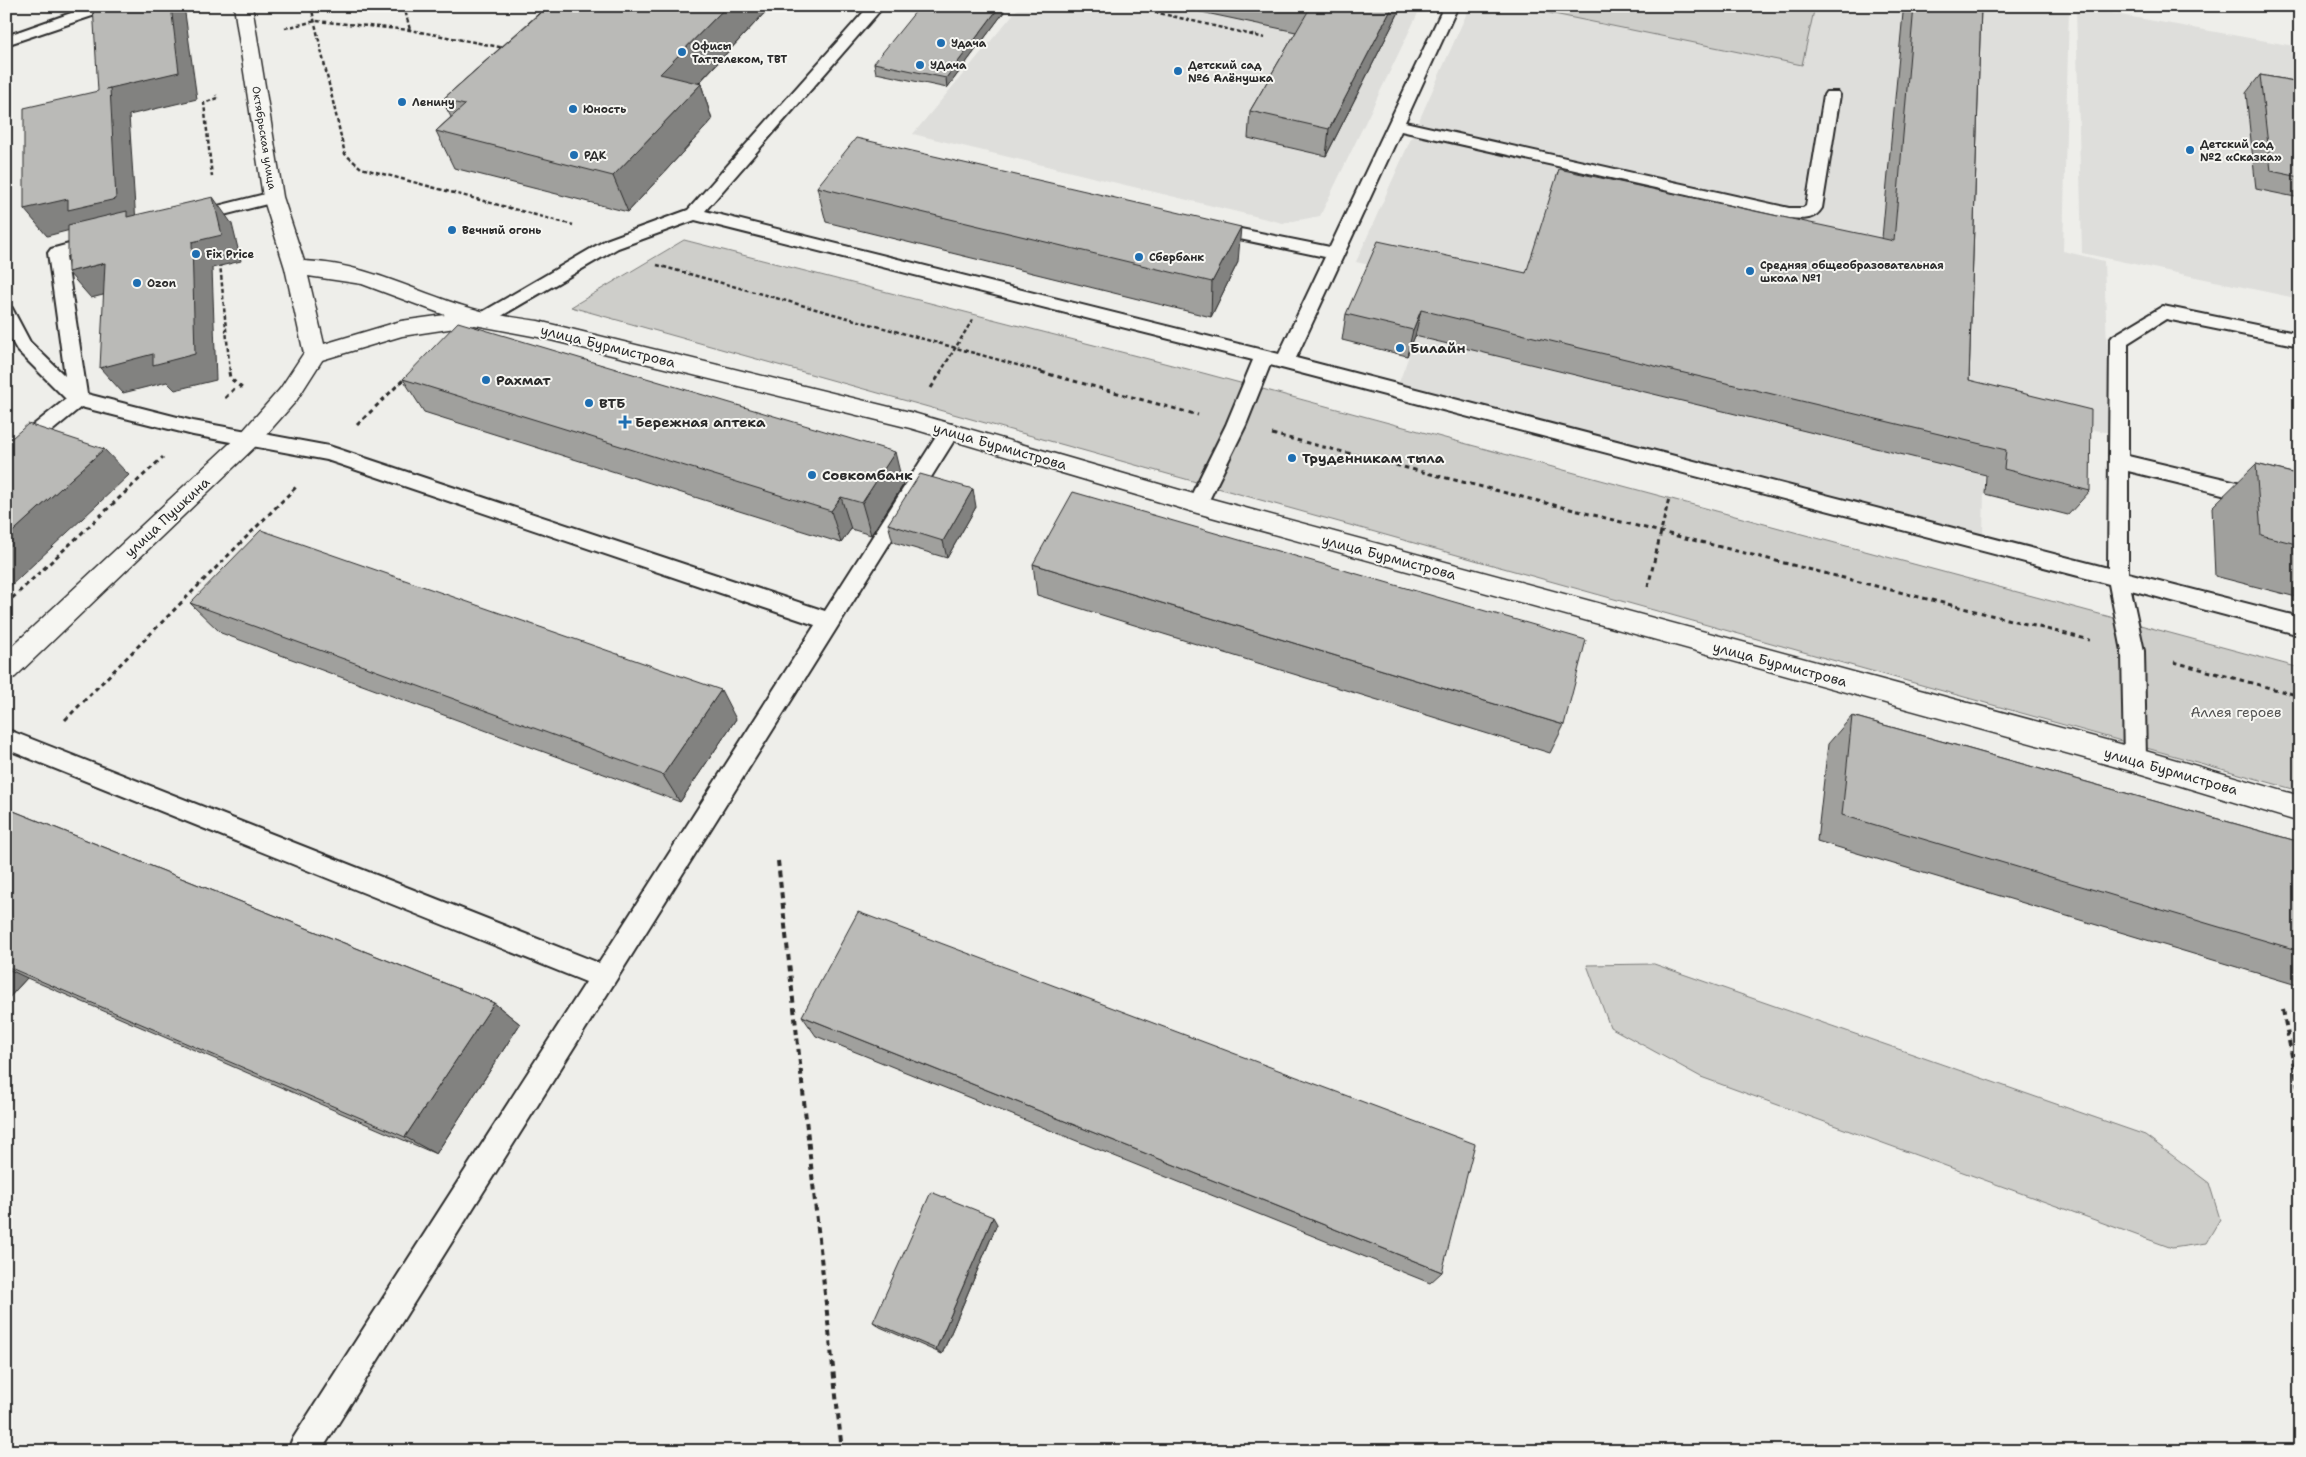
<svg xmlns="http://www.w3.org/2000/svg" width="2306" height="1457" viewBox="0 0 2306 1457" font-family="'Shantell Sans',sans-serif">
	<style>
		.built { fill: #dededb }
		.green { fill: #cececa; stroke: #7c7c7a }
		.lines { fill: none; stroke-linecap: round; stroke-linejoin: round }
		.service-casing { stroke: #2b2b2b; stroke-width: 4 }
		.minor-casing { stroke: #2b2b2b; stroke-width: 3 }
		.tertiary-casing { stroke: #2b2b2b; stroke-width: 3 }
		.path-far2 { stroke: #2b2b2b; stroke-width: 2.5; stroke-dasharray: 4 2.5; stroke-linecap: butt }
		.path-far1 { stroke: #2b2b2b; stroke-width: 3; stroke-dasharray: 4.5 4; stroke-linecap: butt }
		.path { stroke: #2b2b2b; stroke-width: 4; stroke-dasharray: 6 4.5; stroke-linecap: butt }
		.service { fill: #f6f6f2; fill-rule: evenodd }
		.minor { fill: #f6f6f2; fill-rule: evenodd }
		.tertiary { fill: #f6f6f2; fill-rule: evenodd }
		.wall { fill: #a0a09d; stroke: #2b2b2b }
		.shaded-wall { fill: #828280; stroke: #2b2b2b }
		.building { fill: #babab7; stroke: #2b2b2b }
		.poi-dot { fill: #1f6fb2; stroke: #f6f6f2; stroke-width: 2 }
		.labels { text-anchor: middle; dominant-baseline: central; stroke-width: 4; stroke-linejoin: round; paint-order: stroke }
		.far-poi-label { font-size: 11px; font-weight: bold; fill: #2b2b2b; stroke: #f6f6f2; text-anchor: start }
		.far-street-label { font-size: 11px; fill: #2b2b2b; stroke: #f6f6f2 }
		.street-label { font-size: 14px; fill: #2b2b2b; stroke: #f6f6f2 }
		.poi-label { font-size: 14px; font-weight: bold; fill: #2b2b2b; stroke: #f6f6f2; text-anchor: start }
		.park-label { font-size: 14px; fill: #545453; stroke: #f6f6f2 }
	</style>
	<rect width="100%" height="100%" fill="#eeeeea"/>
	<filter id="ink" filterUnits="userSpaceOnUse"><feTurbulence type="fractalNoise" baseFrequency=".02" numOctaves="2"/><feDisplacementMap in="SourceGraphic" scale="10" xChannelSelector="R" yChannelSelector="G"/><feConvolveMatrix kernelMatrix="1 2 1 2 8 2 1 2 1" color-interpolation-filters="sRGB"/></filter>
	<g filter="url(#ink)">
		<g class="built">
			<path d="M1020 6H1408L1420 9 1320 216 1283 223 913 134Z"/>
			<path d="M1470 6 2069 8 2063 251 2104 261 2110 433 1986 408 1983 534 1398 385 1437 280 1356 262Z"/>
			<path d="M2076 7 2300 47V299L2082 253Z"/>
		</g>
		<g class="green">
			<path d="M1515 6H1815L1802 65Z"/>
			<path d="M684 240 1203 373 2300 668V791L571 307Z"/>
			<path d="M1654 964 2145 1135 2209 1183 2220 1219 2206 1243 2172 1248 1701 1077 1610 1027 1587 965Z"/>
		</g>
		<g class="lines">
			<defs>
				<g id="service">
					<path d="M91 6H115L113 9 6 45V36Z"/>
					<path d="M869 6H884L705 211 1279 354 1325 257 1211 233 1205 232 1202 228 1205 224 1211 223 1330 247 1444 6H1458L1405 122 1789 208H1803L1806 206 1824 95 1826 92H1838L1840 95 1822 208C1814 221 1803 219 1789 218L1401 131 1296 358 2108 568 2110 340 2113 336 2163 306 2300 334V346L2166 319 2128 343V456L2300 497V513L2128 471V573L2300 617V635L2131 590 2144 651 2146 760 2143 767 2135 770 2127 767 2124 760 2122 651 2109 584 1270 365 1246 425 1207 504 1204 509 1197 512 1190 509 1187 504 1226 425 1253 360 695 220 618 248 491 322 485 324 479 322 476 318 479 314 606 240 688 210Z"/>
					<path d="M273 192 279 193 281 197 279 201 192 223 186 222 184 218 186 214Z"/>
					<path d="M98 236 104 238 107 242 104 246 66 256 87 394 193 421 329 446 825 611 943 426 950 424 957 426 960 431 321 1451H288L292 1440 586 982 6 749V729L599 963 815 625 327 460 193 435 81 407 13 463 6 465V447L66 399 17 350 6 331V306L12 308 30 342 65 376 48 253 51 249Z"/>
				</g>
				<path id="minor" d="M315 346 323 348 326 354 296 401 258 444 15 677 6 680V652L242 432 280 389 307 348Z"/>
				<path id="tertiary" d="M234 6H252L283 197 304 261C372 264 419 295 481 311 500 316 519 318 538 321L910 412 1197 495 2135 748 2300 796V822L2135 772 1197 513 910 428 538 337 475 325 402 336 315 362 307 360 304 354 285 268 263 197ZM308 276 362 284 445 315 401 321 324 344Z"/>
			</defs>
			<use href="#service" class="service-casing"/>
			<use href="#minor" class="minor-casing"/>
			<use href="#tertiary" class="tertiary-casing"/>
			<g class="path-far2">
				<path d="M311 6 345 154 361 168 573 225"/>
				<path d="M404 6 410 30"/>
				<path d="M1129 6 1265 38"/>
				<path d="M2143 6 2156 9 2169 6"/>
				<path d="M285 28 316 21 410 30 505 48"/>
				<path d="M212 177 204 103 217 98 216 95"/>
				<path d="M220 263 230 373"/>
				<path d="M657 265 1046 373"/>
				<path d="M940 373 973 319"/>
			</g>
			<g class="path-far1">
				<path d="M229 372 230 378 242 388"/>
				<path d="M1041 372 1198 415"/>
				<path d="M931 388 941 372"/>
				<path d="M225 398 237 386"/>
				<path d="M357 425 406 377"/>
				<path d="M1272 434 2090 640"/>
				<path d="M1648 587 1669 498"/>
				<path d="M6 604 163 457"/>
				<path d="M2174 662 2300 696"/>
				<path d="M65 720 298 485"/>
			</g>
			<g class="path">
				<path d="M778 861 842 1451"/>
				<path d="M2283 1010 2300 1097"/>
			</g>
			<use href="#service" class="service"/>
			<use href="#minor" class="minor"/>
			<use href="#tertiary" class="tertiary"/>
		</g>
		<g class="wall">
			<path d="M547 6H771L699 83 701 84 712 120 628 212 454 168 436 131 451 117 442 100Z"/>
			<path d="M1187 6H1402L1326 156 1248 138 1250 111 1296 32 1187 9Z"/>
			<path d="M1906 6H1981L1969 380 2090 491 2068 515 1985 494 1986 475 1415 336 1407 356 1342 340 1346 314 1526 273 1882 238 1903 13Z"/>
			<path d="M1004 12 947 88 876 73 874 63Z"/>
			<path d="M2260 75 2300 82V198L2256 189 2246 93Z"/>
			<path d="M817 187 1238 262 1211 317 826 222Z"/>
			<path d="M403 379 903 485 871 535 851 529 841 543 424 412Z"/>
			<path d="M2256 464 2300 475V598L2215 576 2212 507Z"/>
			<path d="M976 507 947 558 893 542 888 524Z"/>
			<path d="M1033 564 1564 725 1550 753 1037 595Z"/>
			<path d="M190 603 736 719 680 802 221 633Z"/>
			<path d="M1852 716 2300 842V986L1817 841 1828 744Z"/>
			<path d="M6 808 494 1003 520 1024 436 1154 27 978 6 1001Z"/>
			<path d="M802 1016 1442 1272 1430 1283 816 1036Z"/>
			<path d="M997 1224 942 1354 880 1327 873 1322Z"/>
		</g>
		<g class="shaded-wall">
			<path d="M171 6H184L197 99 129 115 136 223 82 227 47 236 24 209 106 89Z"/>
			<path d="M727 6H771L672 111 660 74Z"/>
			<path d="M1000 6H1003L1004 12 947 88 946 78Z"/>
			<path d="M1393 6H1402L1326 156 1329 129Z"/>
			<path d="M701 84 712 120 628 212 613 176Z"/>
			<path d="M213 197 232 224 241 261 212 268 216 380 175 390 167 382 123 393 100 368 192 242Z"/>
			<path d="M1241 227 1238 262 1211 317 1212 282Z"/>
			<path d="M105 263 127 289 91 298 68 272Z"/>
			<path d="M1421 310 1415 336 1407 356 1413 330Z"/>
			<path d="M104 449 129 475 6 590V538Z"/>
			<path d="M895 452 903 485 871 535 862 503Z"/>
			<path d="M973 489 976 507 947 558 943 541Z"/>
			<path d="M841 497 851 529 841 543 831 511Z"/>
			<path d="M721 690 736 719 680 802 663 775Z"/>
			<path d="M6 968 27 978 6 1001Z"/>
			<path d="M494 1003 520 1024 436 1154 405 1137Z"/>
			<path d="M993 1217 997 1224 942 1354 936 1349Z"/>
		</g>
		<g class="building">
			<path d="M93 6H171L179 72 106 89 110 88 116 199 68 210V199L24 209V108L98 91Z"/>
			<path d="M548 6H727L660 74 701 84 613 176 436 131 465 105 442 100Z"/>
			<path d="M920 6H1000L946 78 874 63Z"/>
			<path d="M1304 6H1393L1329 129 1250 111 1310 8Z"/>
			<path d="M1914 6H1981L1969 380 2091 410 2090 491 2004 469 2006 450 1421 310 1413 330 1346 314 1378 241 1526 273 1559 169 1894 241Z"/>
			<path d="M2260 75 2300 82V177L2271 171Z"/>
			<path d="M856 138 1241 227 1212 282 817 187Z"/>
			<path d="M213 197 222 235 192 242 195 354 153 365V354L100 368 105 263 68 272V225L127 211V217Z"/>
			<path d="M458 322 895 452 862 503 841 497 831 511 403 379Z"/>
			<path d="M28 424 104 449 6 538V443Z"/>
			<path d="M2256 464 2300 475V545L2261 535Z"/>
			<path d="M920 474 973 489 943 541 888 524Z"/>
			<path d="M1073 492 1586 640 1564 725 1033 564Z"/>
			<path d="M261 530 721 690 663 775 190 603Z"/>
			<path d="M1852 716 2300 842V951L1842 815Z"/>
			<path d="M6 808 494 1003 405 1137 6 966Z"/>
			<path d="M858 912 1475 1144 1442 1272 802 1016Z"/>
			<path d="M931 1192 993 1217 936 1349 873 1322Z"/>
		</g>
	</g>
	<g class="poi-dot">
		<circle cx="941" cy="43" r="5"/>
		<circle cx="682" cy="52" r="5"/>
		<circle cx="920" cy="65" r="5"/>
		<circle cx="1178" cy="71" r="5"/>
		<circle cx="402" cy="102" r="5"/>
		<circle cx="573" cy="109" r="5"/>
		<circle cx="2190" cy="150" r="5"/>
		<circle cx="574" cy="155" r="5"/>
		<circle cx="452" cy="230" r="5"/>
		<circle cx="196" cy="254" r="5"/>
		<circle cx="1139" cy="257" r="5"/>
		<circle cx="1750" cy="271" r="5"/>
		<circle cx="137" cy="283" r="5"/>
		<circle cx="1400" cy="348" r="5"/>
		<circle cx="486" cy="380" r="5"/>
		<circle cx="589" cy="403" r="5"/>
		<path d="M622.5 414.5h5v5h5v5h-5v5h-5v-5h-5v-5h5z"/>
		<circle cx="1292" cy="458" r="5"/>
		<circle cx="812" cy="475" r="5"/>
	</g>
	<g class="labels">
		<g class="far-poi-label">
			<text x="951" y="43">Удача</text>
			<text x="692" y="46">Офисы<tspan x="692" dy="13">Таттелеком, ТВТ</tspan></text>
			<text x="930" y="65">УДача</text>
			<text x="1188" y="65">Детский сад<tspan x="1188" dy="13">№6 Алёнушка</tspan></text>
			<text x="412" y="102">Ленину</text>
			<text x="583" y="109">Юность</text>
			<text x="2200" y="144">Детский сад<tspan x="2200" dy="13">№2 «Сказка»</tspan></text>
			<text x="584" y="155">РДК</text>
			<text x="462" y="230">Вечный огонь</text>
			<text x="206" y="254">Fix Price</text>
			<text x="1149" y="257">Сбербанк</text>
			<text x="1760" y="265">Средняя общеобразовательная<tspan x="1760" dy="13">школа №1</tspan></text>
			<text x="147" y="283">Ozon</text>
		</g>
		<g class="far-street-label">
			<text transform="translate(264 138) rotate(81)">Октябрьская улица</text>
		</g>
		<g class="street-label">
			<text transform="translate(608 346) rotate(14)">улица Бурмистрова</text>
			<text transform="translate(1000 446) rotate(16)">улица Бурмистрова</text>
			<text transform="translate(167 517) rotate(-43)">улица Пушкина</text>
			<text transform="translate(1389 557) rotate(15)">улица Бурмистрова</text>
			<text transform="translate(1780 664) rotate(15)">улица Бурмистрова</text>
			<text transform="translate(2171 771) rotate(16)">улица Бурмистрова</text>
		</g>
		<g class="poi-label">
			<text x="1410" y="348">Билайн</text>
			<text x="496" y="380">Рахмат</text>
			<text x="599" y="403">ВТБ</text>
			<text x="635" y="422">Бережная аптека</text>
			<text x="1302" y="458">Труденникам тыла</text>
			<text x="822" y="475">Совкомбанк</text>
		</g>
		<g class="park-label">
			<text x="2236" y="712">Аллея героев</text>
		</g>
	</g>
	<rect width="2306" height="1457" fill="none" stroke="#f6f6f2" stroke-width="25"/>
	<rect x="12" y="12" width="2281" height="1432" fill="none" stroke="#2b2b2b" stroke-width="2" filter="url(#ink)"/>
</svg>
